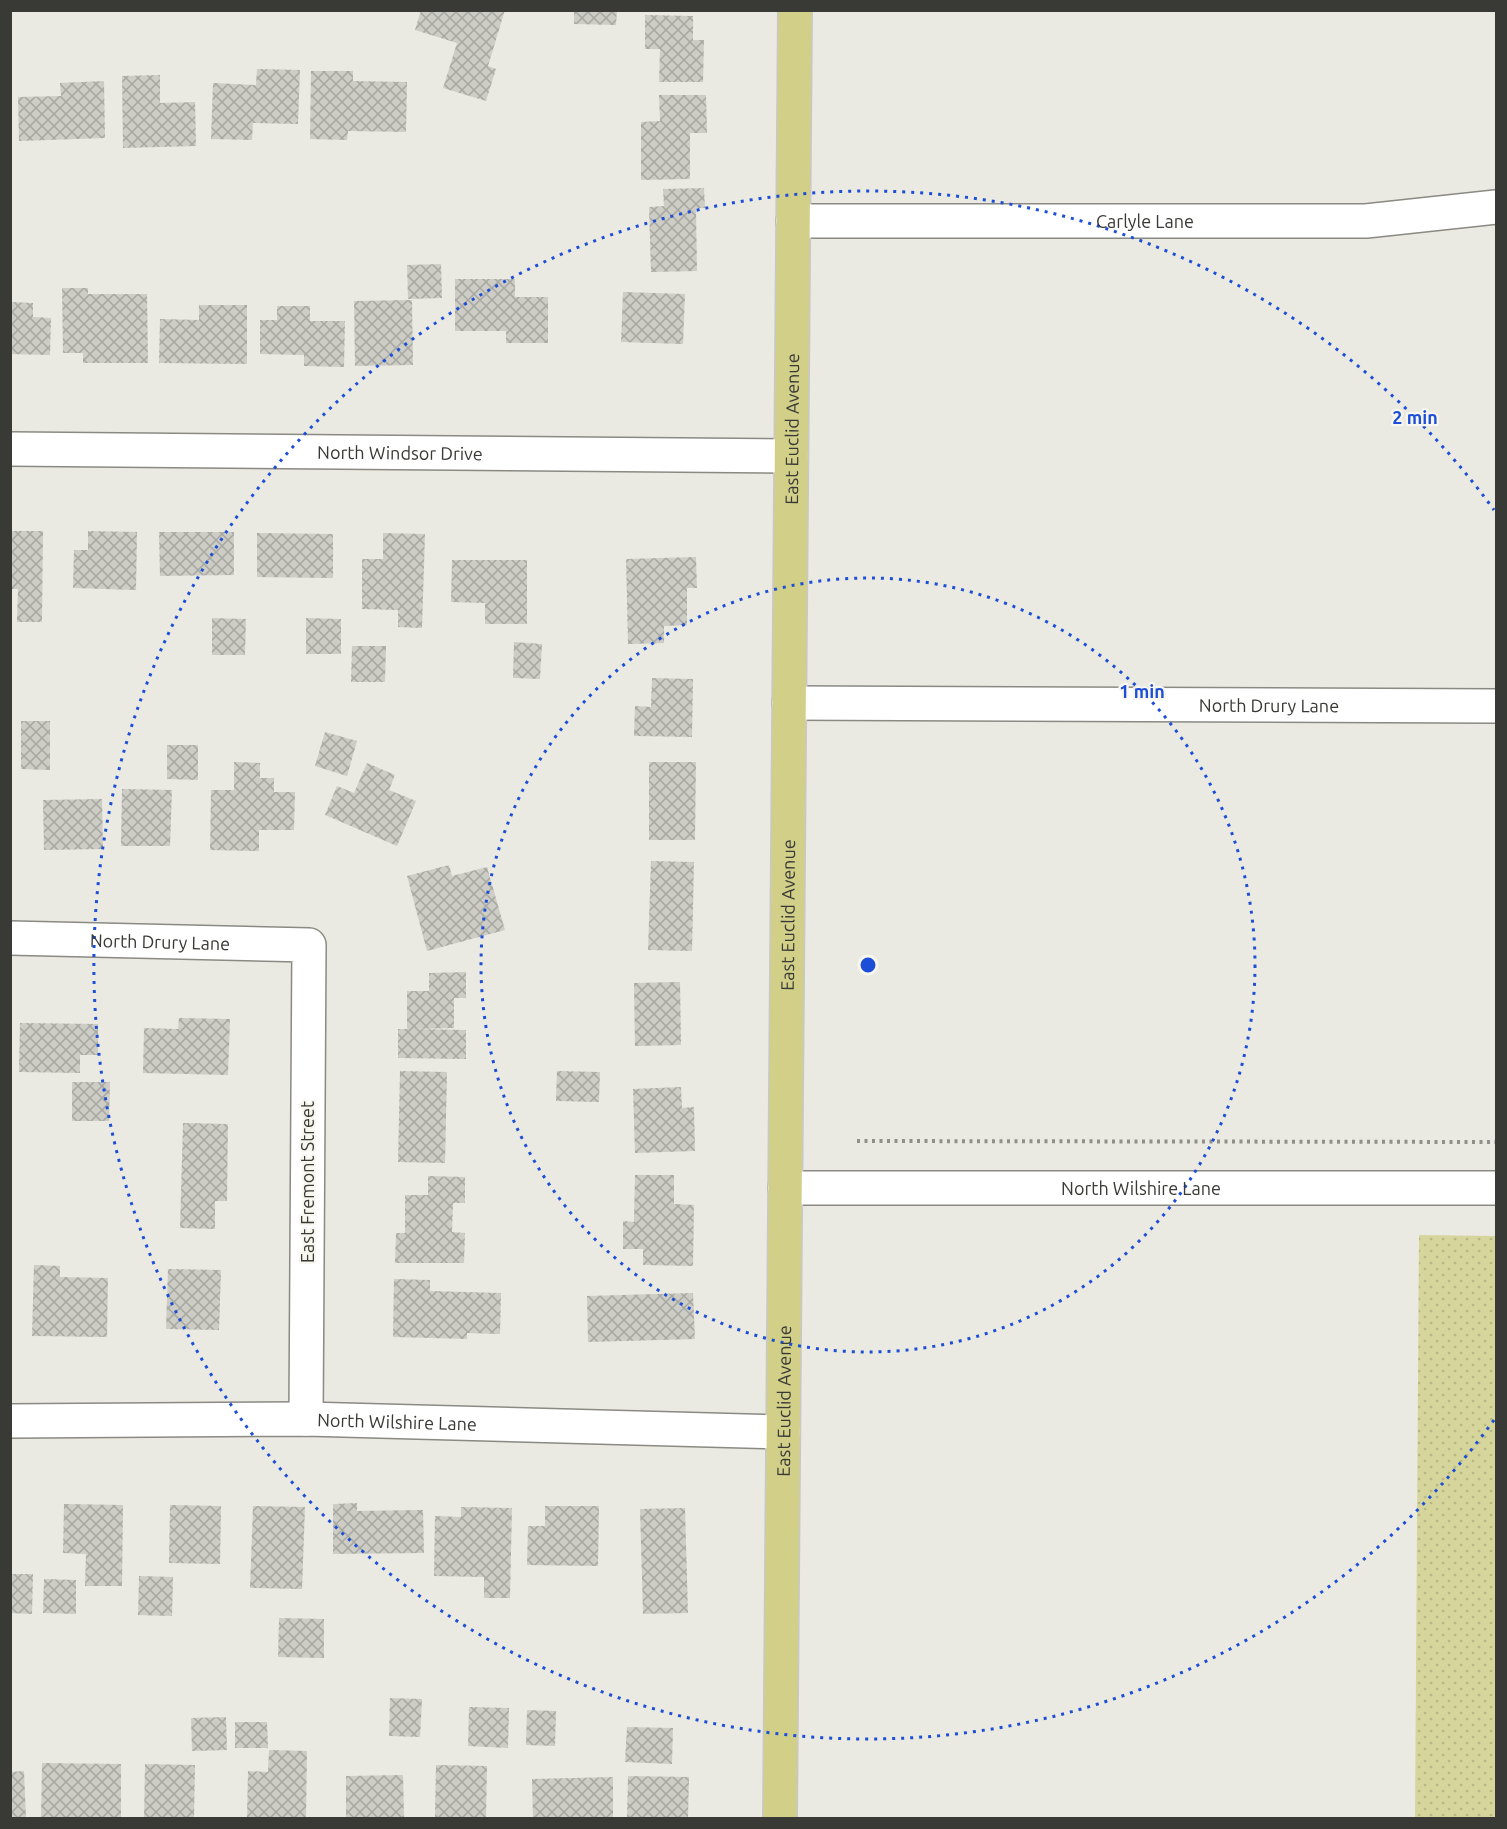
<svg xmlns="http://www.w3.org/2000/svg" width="1507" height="1829" viewBox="0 0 1507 1829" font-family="Ubuntu,sans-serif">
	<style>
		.park { fill: url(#park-dots) }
		.building { fill: url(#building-cross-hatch) }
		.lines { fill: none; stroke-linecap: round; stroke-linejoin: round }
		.minor-casing { stroke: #8a8a83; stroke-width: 36 }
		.major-casing { stroke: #c8c8c7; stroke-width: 36 }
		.path { stroke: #90908b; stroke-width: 4; stroke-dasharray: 3 4.5; stroke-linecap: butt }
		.minor { stroke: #fff; stroke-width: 33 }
		.major { stroke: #d2cf89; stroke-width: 33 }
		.ring { fill: none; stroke: #1d4ed8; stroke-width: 3; stroke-dasharray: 3 6 }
		.labels { text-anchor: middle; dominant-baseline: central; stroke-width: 4.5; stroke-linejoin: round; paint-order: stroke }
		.street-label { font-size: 18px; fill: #393936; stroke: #f7f7ef }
		.centre { fill: #1d4ed8; stroke: #f7f7ef; stroke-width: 3 }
		.ring-label { font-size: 18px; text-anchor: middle; font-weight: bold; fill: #1d4ed8; stroke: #f7f7ef; stroke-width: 4.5; stroke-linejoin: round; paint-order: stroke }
	</style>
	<defs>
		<pattern id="park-dots" width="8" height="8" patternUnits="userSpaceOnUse" patternTransform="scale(1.5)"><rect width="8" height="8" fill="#d6d59b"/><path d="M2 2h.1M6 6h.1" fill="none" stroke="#b8b886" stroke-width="1.8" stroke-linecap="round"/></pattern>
		<pattern id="building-cross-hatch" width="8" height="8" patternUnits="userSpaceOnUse" patternTransform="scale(1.5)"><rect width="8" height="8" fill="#cdcdc6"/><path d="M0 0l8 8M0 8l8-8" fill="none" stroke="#a7a7a2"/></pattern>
	</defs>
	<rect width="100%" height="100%" fill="#eaeae2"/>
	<path class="park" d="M1419 1235 1496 1236V1818H1415Z"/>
	<g class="building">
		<path d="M421 10H505L488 66 496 69 486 101 443 88 457 43 415 30Z"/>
		<path d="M574 10H617L616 25 574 24Z"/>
		<path d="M645 15 693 16V40H704L703 82H659L660 49H645Z"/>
		<path d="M257 69 300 70 298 124 253 123 252 140 211 139 213 83 256 85Z"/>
		<path d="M311 71H353V81L407 82 406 132 348 131 347 140 310 139Z"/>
		<path d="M160 75V103L195 102 196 146 123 148 122 76Z"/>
		<path d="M104 81 105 138 19 141 18 97 61 96 60 83Z"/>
		<path d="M659 95H706L707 133H690V179L641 180V122L660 121Z"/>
		<path d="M704 188 705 208H696L697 271 651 272 649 207 664 206 663 189Z"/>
		<path d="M441 264 442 298 408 299 407 265Z"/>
		<path d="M455 279H515V297H548V343H506V331H455Z"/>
		<path d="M62 288H88V294H147L148 363H83V353H63Z"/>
		<path d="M623 292 685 294 683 344 621 342Z"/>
		<path d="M412 300 413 365 355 366 354 301Z"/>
		<path d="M10 302 33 303V317L51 318 50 355 10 354Z"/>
		<path d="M199 305H247V364L159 363 160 319 199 320Z"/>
		<path d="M277 306H310V321H345L344 367 304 366V355L260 354V320H277Z"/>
		<path d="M10 531H43L42 622H17L18 589H10Z"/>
		<path d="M88 531 137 532 136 590 73 588 74 550H88Z"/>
		<path d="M159 532H234V575L160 576Z"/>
		<path d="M257 533 333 534V578L257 577Z"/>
		<path d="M383 533 425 534 422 628 398 627V610L362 609V559H383Z"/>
		<path d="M696 557 697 588H687V625L664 626V643L628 644 626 559Z"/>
		<path d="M452 560H527V624H485V603L451 602Z"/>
		<path d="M212 618 246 619 245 655H212Z"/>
		<path d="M306 618 341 619V654H306Z"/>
		<path d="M514 642 542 644 540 679 513 678Z"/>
		<path d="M352 646H386L385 682H351Z"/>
		<path d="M652 678 693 679 692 737 634 736 635 706 651 707Z"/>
		<path d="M21 721H50V770L21 769Z"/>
		<path d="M325 732 357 741 347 776 315 766Z"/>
		<path d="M167 745H198V780L167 779Z"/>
		<path d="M234 762 260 763V778H274V792H295L294 830H259V851L210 850 211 790H234Z"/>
		<path d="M649 762H696L695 840H649Z"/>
		<path d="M367 763 395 775 389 790 416 801 397 846 325 815 337 786 354 793Z"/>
		<path d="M122 789 172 790 170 846H121Z"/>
		<path d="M102 799 103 849 44 850 43 800Z"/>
		<path d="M651 861 694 862 692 951 648 950Z"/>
		<path d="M449 865 452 876 487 867 505 930 427 951 407 876Z"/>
		<path d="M466 972V998H454V1028L414 1029 466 1030V1059L398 1058V1029H407V991H429V973Z"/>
		<path d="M680 982 681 1045 635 1046 634 983Z"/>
		<path d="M179 1018 230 1019 228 1075 143 1073 144 1028 178 1029Z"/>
		<path d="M20 1023 98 1024V1055H80V1073L19 1072Z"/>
		<path d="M400 1071 447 1072 445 1163 398 1162Z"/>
		<path d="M557 1071 600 1072 599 1102 556 1101Z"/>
		<path d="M72 1082H110L109 1121H72Z"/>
		<path d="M681 1087 682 1108 694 1107 695 1151 635 1153 633 1089Z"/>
		<path d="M183 1123 228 1124 227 1201H215V1229L180 1228Z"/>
		<path d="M635 1175H674V1204L694 1205 693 1266 643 1265V1249H623V1221L634 1222Z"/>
		<path d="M428 1176 465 1177V1203H453L452 1232 465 1233 464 1263H395L396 1233H405V1195H428Z"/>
		<path d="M34 1265 60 1266V1277L108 1278 107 1337 32 1336Z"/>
		<path d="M168 1269 221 1270 219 1330 166 1329Z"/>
		<path d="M394 1279 430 1280V1291L501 1293 500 1334 467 1333V1339L393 1337Z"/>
		<path d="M693 1293 695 1339 588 1342 587 1296Z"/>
		<path d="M357 1503V1511L423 1510 424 1553 333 1554V1504Z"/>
		<path d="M64 1504 123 1505 122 1586H85L86 1554 63 1553Z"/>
		<path d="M170 1505 221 1506 220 1564 169 1563Z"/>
		<path d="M253 1506 305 1507 302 1589 250 1588Z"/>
		<path d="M545 1506H599L598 1566 527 1565 528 1526H545Z"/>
		<path d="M461 1507 512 1508 510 1598H484V1577L434 1576 435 1516 461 1517Z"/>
		<path d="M685 1508 688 1613 643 1614 640 1509Z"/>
		<path d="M10 1574H33L32 1614 10 1613Z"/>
		<path d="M139 1576 173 1577 172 1616 138 1615Z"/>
		<path d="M44 1579 76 1580V1614L43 1613Z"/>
		<path d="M279 1618 324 1619V1658L278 1657Z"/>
		<path d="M390 1698 422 1699 420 1737 389 1736Z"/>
		<path d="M469 1707 509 1708 508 1748 468 1746Z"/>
		<path d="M527 1710 556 1711 555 1746 526 1745Z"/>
		<path d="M226 1717 227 1750 192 1751 191 1718Z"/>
		<path d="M235 1722H267L268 1748H235Z"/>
		<path d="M627 1727 673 1728 672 1764 625 1762Z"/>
		<path d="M269 1750 307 1751 306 1818H247L248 1771 268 1772Z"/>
		<path d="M42 1763 121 1764V1818H41Z"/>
		<path d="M145 1764 195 1765 194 1818H144Z"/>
		<path d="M436 1765 487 1766 486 1818H435Z"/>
		<path d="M24 1771 26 1818H10V1772Z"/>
		<path d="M403 1775 404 1818H346V1776Z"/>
		<path d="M628 1776 689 1777 688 1818H627Z"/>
		<path d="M613 1777V1818H533L532 1779Z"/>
	</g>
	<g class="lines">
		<defs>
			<g id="minor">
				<path id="s1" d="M793 221H1366L1496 207"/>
				<path id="s2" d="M10 449 791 456"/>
				<path id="s3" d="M789 703 1496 706"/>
				<path id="s4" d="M10 938 309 945 306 1419"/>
				<path id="s5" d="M785 1188H1496"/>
				<path id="s6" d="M10 1421 306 1419 783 1432"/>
			</g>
			<g id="major">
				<path id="s7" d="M780 1818 795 10"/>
			</g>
		</defs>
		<use href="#minor" class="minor-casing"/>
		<use href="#major" class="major-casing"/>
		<path class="path" d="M857 1141 1496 1142"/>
		<use href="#minor" class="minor"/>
		<use href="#major" class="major"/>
	</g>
	<g class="ring">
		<circle cx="868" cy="965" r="387"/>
		<path d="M1494 1420A774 774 0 1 1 1494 510"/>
	</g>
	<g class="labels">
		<g class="street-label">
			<text stroke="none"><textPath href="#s1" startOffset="352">Carlyle Lane</textPath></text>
			<text stroke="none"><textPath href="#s7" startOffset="1389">East Euclid Avenue</textPath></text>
			<text stroke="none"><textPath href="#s2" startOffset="390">North Windsor Drive</textPath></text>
			<text stroke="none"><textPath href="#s3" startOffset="480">North Drury Lane</textPath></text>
			<text stroke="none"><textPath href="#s7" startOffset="903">East Euclid Avenue</textPath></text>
			<text stroke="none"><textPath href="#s4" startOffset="150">North Drury Lane</textPath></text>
			<text transform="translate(307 1182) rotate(-90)">East Fremont Street</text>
			<text stroke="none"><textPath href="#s5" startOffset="356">North Wilshire Lane</textPath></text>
			<text stroke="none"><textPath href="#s7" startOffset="417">East Euclid Avenue</textPath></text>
			<text stroke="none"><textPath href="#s6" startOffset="387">North Wilshire Lane</textPath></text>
		</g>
	</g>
	<circle cx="868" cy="965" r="9" class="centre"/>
	<g class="ring-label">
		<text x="1415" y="424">2 min</text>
		<text x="1142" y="698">1 min</text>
	</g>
	<rect width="1507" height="1829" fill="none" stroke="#393936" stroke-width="24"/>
</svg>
